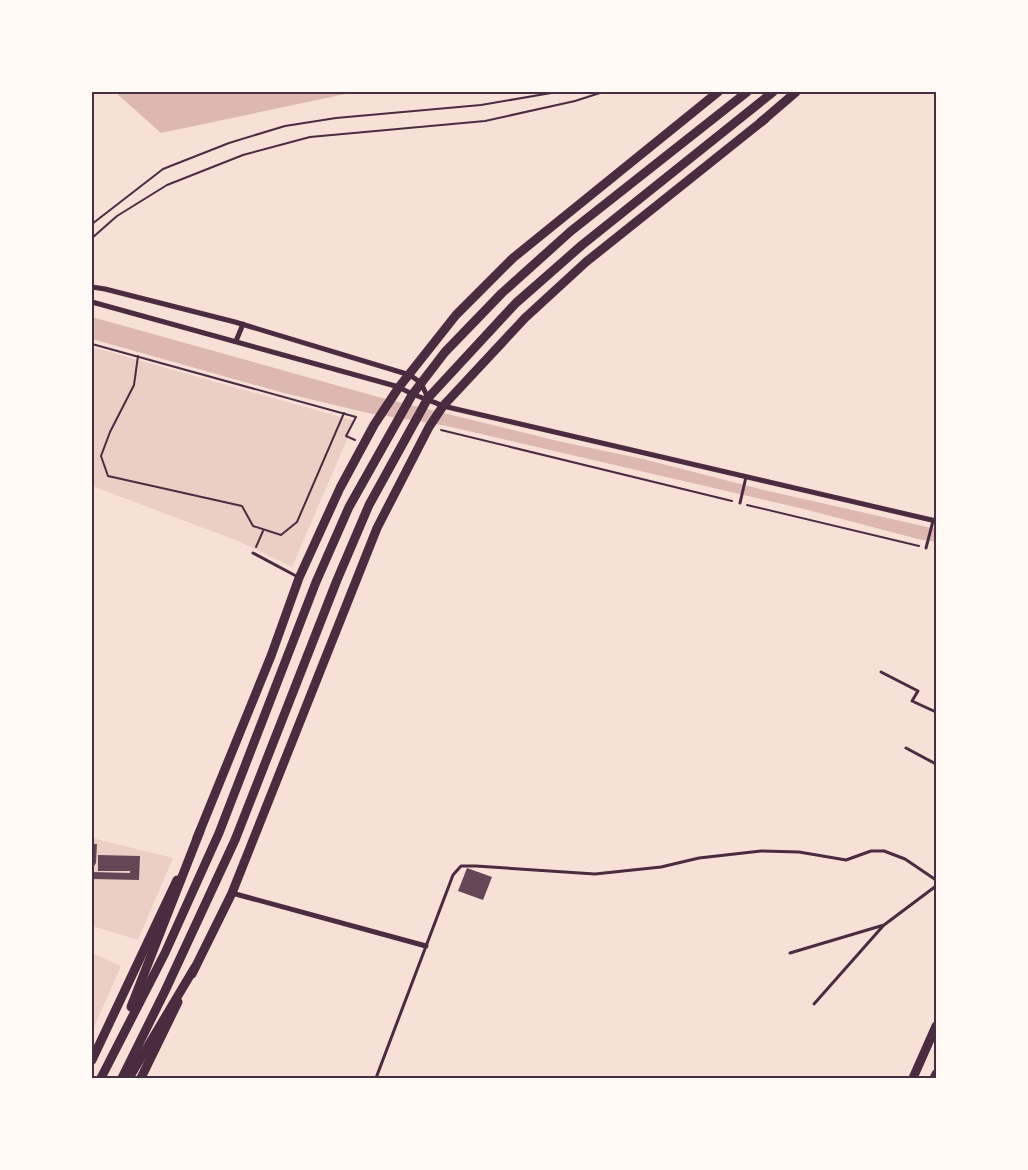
<svg xmlns="http://www.w3.org/2000/svg" width="1028" height="1170" viewBox="0 0 1028 1170" font-family="Helvetica,sans-serif">
	<style>
		.green { fill: #ebcfc5 }
		.water { fill: #dcb8b0 }
		.building { fill: #644757 }
		.lines { fill: none; stroke-linecap: round; stroke-linejoin: round }
		.path { stroke: #4a2c40; stroke-width: 2 }
		.service { stroke: #4a2c40; stroke-width: 3 }
		.minor { stroke: #4a2c40; stroke-width: 5 }
		.primary { stroke: #4a2c40; stroke-width: 9 }
		.trunk { stroke: #4a2c40; stroke-width: 9 }
		.neatline { fill: none; stroke: #4a2c40; stroke-width: 2 }
	</style>
	<rect width="100%" height="100%" fill="#f7e1d7"/>
	<g class="green">
		<path d="M92 347 355 421 292 567 238 541 92 486Z"/>
		<path d="M92 838 173 858 138 940 92 926Z"/>
		<path d="M92 953 121 966 92 1032Z"/>
	</g>
	<g class="water">
		<path d="M115 92H355L161 133Z"/>
		<path d="M92 317 382 398 562 442 643 459 764 490 936 529V542L918 539 804 509 447 426 368 413 284 393 92 339Z"/>
	</g>
	<g class="building">
		<path d="M92 844H97L96 863 92 869Z"/>
		<path d="M98 855 140 856 139 880 92 879V872L130 873V871H98Z"/>
		<path d="M467 868 492 877 483 900 458 891Z"/>
	</g>
	<g class="lines">
		<g class="path">
			<path d="M92 224 163 169 229 143 285 126 336 118 481 105 557 92"/>
			<path d="M92 238 117 216 167 185 243 155 310 137 485 121 575 101 603 92"/>
			<path d="M92 344 356 417 346 436 355 440"/>
			<path d="M138 356 134 385 110 432 101 456 108 476 242 506 253 526 281 535 297 522 344 413"/>
			<path d="M441 430 732 501"/>
			<path d="M747 505 919 546"/>
			<path d="M256 547 263 531"/>
		</g>
		<g class="service">
			<path d="M740 503 746 477"/>
			<path d="M926 548 933 521"/>
			<path d="M253 553 298 577"/>
			<path d="M881 672 918 691 912 701 936 712"/>
			<path d="M906 748 936 764"/>
			<path d="M790 953 884 925 936 886"/>
			<path d="M814 1004 883 926"/>
			<path d="M376 1078 453 875 461 866H476L595 874 661 867 699 858 761 851 799 852 846 860 871 851H884L905 859 936 880"/>
		</g>
		<g class="minor">
			<path d="M92 287 105 289 235 322 410 375 421 383 428 398"/>
			<path d="M92 302 399 387C413 396 428 399 443 406L936 521"/>
			<path d="M236 341 243 324"/>
			<path d="M232 893 426 946"/>
		</g>
		<g class="primary">
			<path d="M197 838 271 656 299 578 340 488 374 425 399 387 456 315 513 258 718 92"/>
			<path d="M192 974 232 893 377 528 429 427 443 406 525 318 586 262 765 119"/>
			<path d="M92 1060 177 880"/>
			<path d="M141 1078 178 1002"/>
			<path d="M913 1078 936 1026"/>
			<path d="M934 1078 936 1074"/>
		</g>
		<g class="trunk">
			<path d="M761 122 796 92"/>
			<path d="M131 1007 200 831"/>
			<path d="M101 1078 165 953 219 833 316 582 349 507 412 395 445 352 502 293 571 231 747 92"/>
			<path d="M122 1078 165 991 235 840 337 580 369 505 428 398 516 303 582 245 773 92"/>
			<path d="M129 1078 195 967"/>
		</g>
	</g>
	<rect width="1028" height="1170" fill="none" stroke="#fffaf5" stroke-width="186"/>
	<rect x="93" y="93" width="842" height="984" class="neatline"/>
</svg>
